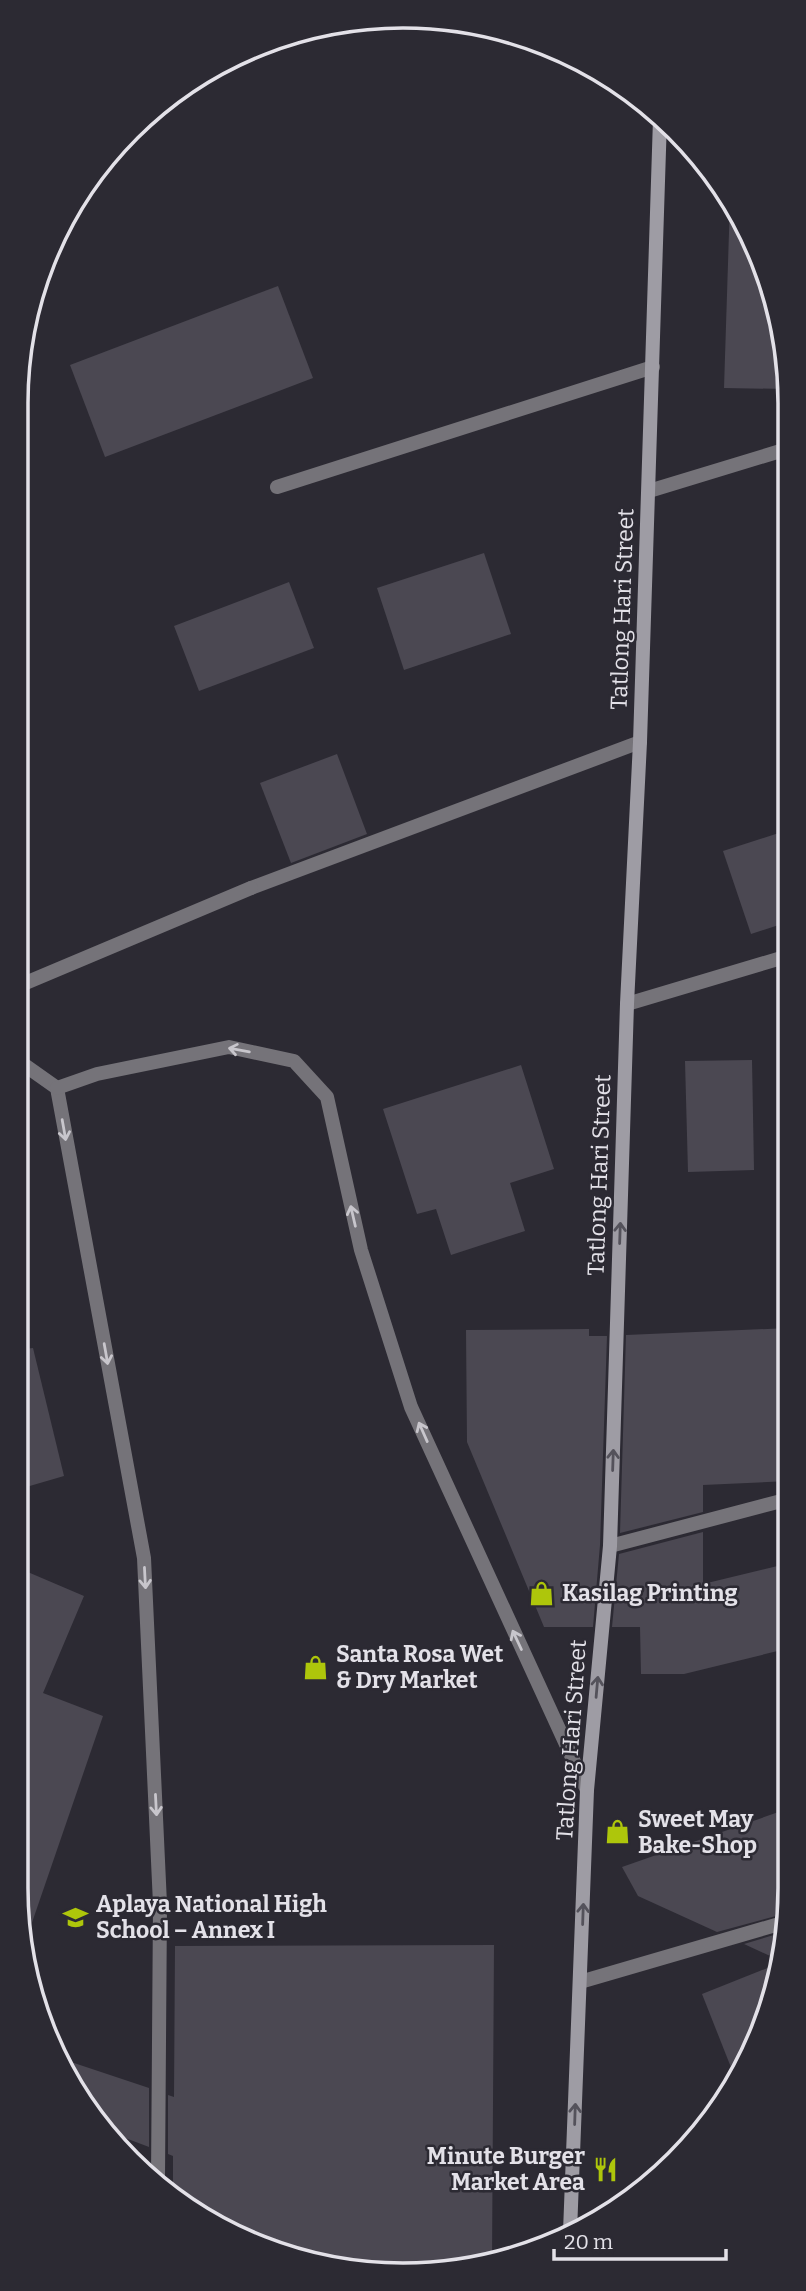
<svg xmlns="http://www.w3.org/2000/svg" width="806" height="2291" viewBox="0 0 806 2291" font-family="Bitter,serif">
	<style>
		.building { fill: #4b4852 }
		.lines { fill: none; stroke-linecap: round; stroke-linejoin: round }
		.lane { stroke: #757379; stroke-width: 14 }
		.street { stroke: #757379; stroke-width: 14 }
		.secondary { stroke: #9e9ca4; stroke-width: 14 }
		.oneway { stroke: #c8c6cc }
		.oneway2 { stroke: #54525b }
		.labels { text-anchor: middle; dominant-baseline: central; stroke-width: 5; stroke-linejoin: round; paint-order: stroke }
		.street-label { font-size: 23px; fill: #e3e1e8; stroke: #2c2a33 }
		.poi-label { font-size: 23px; font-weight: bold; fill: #e3e1e8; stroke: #2c2a33; text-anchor: start }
		.rim { fill: none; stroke: #e3e1e8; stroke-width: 3.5 }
	</style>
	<rect width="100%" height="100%" fill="#2c2a33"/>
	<g class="building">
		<path d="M730 201 750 232 787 352V389L724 388Z"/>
		<path d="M278 286 313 378 105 457 70 365Z"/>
		<path d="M484 553 511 634 404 670 377 588Z"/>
		<path d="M289 582 314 648 199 691 174 626Z"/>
		<path d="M337 754 367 834 291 863 260 783Z"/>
		<path d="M788 830V922L751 934 723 851Z"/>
		<path d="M752 1060 754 1170 688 1172 685 1061Z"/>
		<path d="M521 1065 554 1169 510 1183 525 1231 451 1255 436 1209 417 1214 383 1109Z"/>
		<path d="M789 1328V1481L703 1485V1512L620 1533 626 1335Z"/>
		<path d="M589 1329V1336H607L600 1545 593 1627H544L467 1442 466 1330Z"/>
		<path d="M33 1348 64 1476 16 1490V1350Z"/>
		<path d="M703 1532V1584L790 1563V1648L684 1674H641L640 1627H612L619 1554Z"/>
		<path d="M16 1567 84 1596 43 1693 103 1716 26 1940 16 1888Z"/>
		<path d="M790 1808V1888L787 1913 717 1932 638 1896 622 1867Z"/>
		<path d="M784 1932 781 1961 744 1944Z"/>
		<path d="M494 1945 492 2263 353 2272 231 2235 173 2190V2156L168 2154V2095L174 2097 175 1946Z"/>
		<path d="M780 1963 777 1988 736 2080 702 1994Z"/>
		<path d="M59 2058 149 2088V2147L104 2130Z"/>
	</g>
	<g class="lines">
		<g class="lane">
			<path d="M251 888 640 742"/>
			<path d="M16 1059 57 1088 144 1558 160 1904 158 2179"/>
			<path d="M57 1088 97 1074 229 1047 294 1061 327 1097 361 1250 411 1407 587 1790"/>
		</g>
		<g class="street">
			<path d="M277 487 653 367"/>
			<path d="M649 491 787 449"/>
			<path d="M16 987 251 888"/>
			<path d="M627 1004 788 956"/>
			<path d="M610 1546 789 1499"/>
			<path d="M580 1982 786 1922"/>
		</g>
		<g class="secondary">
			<path d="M16 986V987"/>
			<path d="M570 2232 587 1790 610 1546 627 1004 640 742 660 119"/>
		</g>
	</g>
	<defs><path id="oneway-shaft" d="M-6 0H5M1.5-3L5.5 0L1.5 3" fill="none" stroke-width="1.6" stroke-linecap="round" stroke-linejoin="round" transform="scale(1.75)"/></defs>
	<g class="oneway">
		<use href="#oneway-shaft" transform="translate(239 1050) rotate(-170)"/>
		<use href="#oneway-shaft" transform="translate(64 1130) rotate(80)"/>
		<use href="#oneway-shaft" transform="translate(353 1216) rotate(-103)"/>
		<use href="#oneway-shaft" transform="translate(106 1354) rotate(80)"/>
		<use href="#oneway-shaft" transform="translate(423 1432) rotate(-114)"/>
		<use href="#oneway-shaft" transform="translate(145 1578) rotate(87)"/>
		<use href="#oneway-shaft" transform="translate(517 1640) rotate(-115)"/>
		<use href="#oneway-shaft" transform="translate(156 1805) rotate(87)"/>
	</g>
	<g class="oneway2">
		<use href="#oneway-shaft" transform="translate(620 1233) rotate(-88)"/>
		<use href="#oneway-shaft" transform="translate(613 1460) rotate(-88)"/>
		<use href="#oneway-shaft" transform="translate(597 1687) rotate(-85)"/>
		<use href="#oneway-shaft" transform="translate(583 1914) rotate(-88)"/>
		<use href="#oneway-shaft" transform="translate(575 2114) rotate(-88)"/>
	</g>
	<defs>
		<symbol id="shop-bare" viewBox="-9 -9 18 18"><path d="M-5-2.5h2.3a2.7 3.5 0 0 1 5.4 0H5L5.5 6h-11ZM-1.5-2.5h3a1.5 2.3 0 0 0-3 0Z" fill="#aec60b" stroke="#2c2a33" stroke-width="2.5" paint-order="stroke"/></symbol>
		<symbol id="school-bare" viewBox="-9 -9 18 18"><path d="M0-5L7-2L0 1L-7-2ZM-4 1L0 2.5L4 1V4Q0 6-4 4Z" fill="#aec60b" stroke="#2c2a33" stroke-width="2.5" paint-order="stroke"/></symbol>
		<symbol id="restaurant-bare" viewBox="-9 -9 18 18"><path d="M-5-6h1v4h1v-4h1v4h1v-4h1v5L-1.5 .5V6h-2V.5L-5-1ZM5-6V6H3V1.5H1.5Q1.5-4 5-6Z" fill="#aec60b" stroke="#2c2a33" stroke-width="2.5" paint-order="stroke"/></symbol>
	</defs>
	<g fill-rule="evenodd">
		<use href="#shop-bare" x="524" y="1576" width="35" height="35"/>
		<use href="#shop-bare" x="298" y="1650" width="35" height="35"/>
		<use href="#shop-bare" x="600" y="1814" width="35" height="35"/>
		<use href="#school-bare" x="58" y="1900" width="35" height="35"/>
		<use href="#restaurant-bare" x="588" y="2152" width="35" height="35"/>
	</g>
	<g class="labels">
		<g class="street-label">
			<text transform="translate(622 609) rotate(-88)">Tatlong Hari Street</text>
			<text transform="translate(599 1175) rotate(-88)">Tatlong Hari Street</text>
			<text transform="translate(571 1740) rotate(-86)">Tatlong Hari Street</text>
		</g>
		<g class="poi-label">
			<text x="562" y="1593">Kasilag Printing</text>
			<text x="336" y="1654">Santa Rosa Wet<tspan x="336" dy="26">&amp; Dry Market</tspan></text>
			<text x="638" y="1819">Sweet May<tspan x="638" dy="26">Bake-Shop</tspan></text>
			<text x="96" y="1904">Aplaya National High<tspan x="96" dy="26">School – Annex I</tspan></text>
			<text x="585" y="2156" text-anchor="end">Minute Burger<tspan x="585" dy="26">Market Area</tspan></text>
		</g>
	</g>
	<path d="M0 0H806V2291H0ZM403 28H403A375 375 0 0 1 778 403V1888A375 375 0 0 1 403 2263H403A375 375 0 0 1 28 1888V403A375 375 0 0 1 403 28Z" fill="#2c2a33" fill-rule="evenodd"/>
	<path class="rim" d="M403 28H403A375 375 0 0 1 778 403V1888A375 375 0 0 1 403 2263H403A375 375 0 0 1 28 1888V403A375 375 0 0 1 403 28Z"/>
	<path d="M554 2249v10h172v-10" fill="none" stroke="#e3e1e8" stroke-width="3.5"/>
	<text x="564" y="2249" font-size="21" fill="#e3e1e8" stroke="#2c2a33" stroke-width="5" paint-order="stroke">20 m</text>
</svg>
